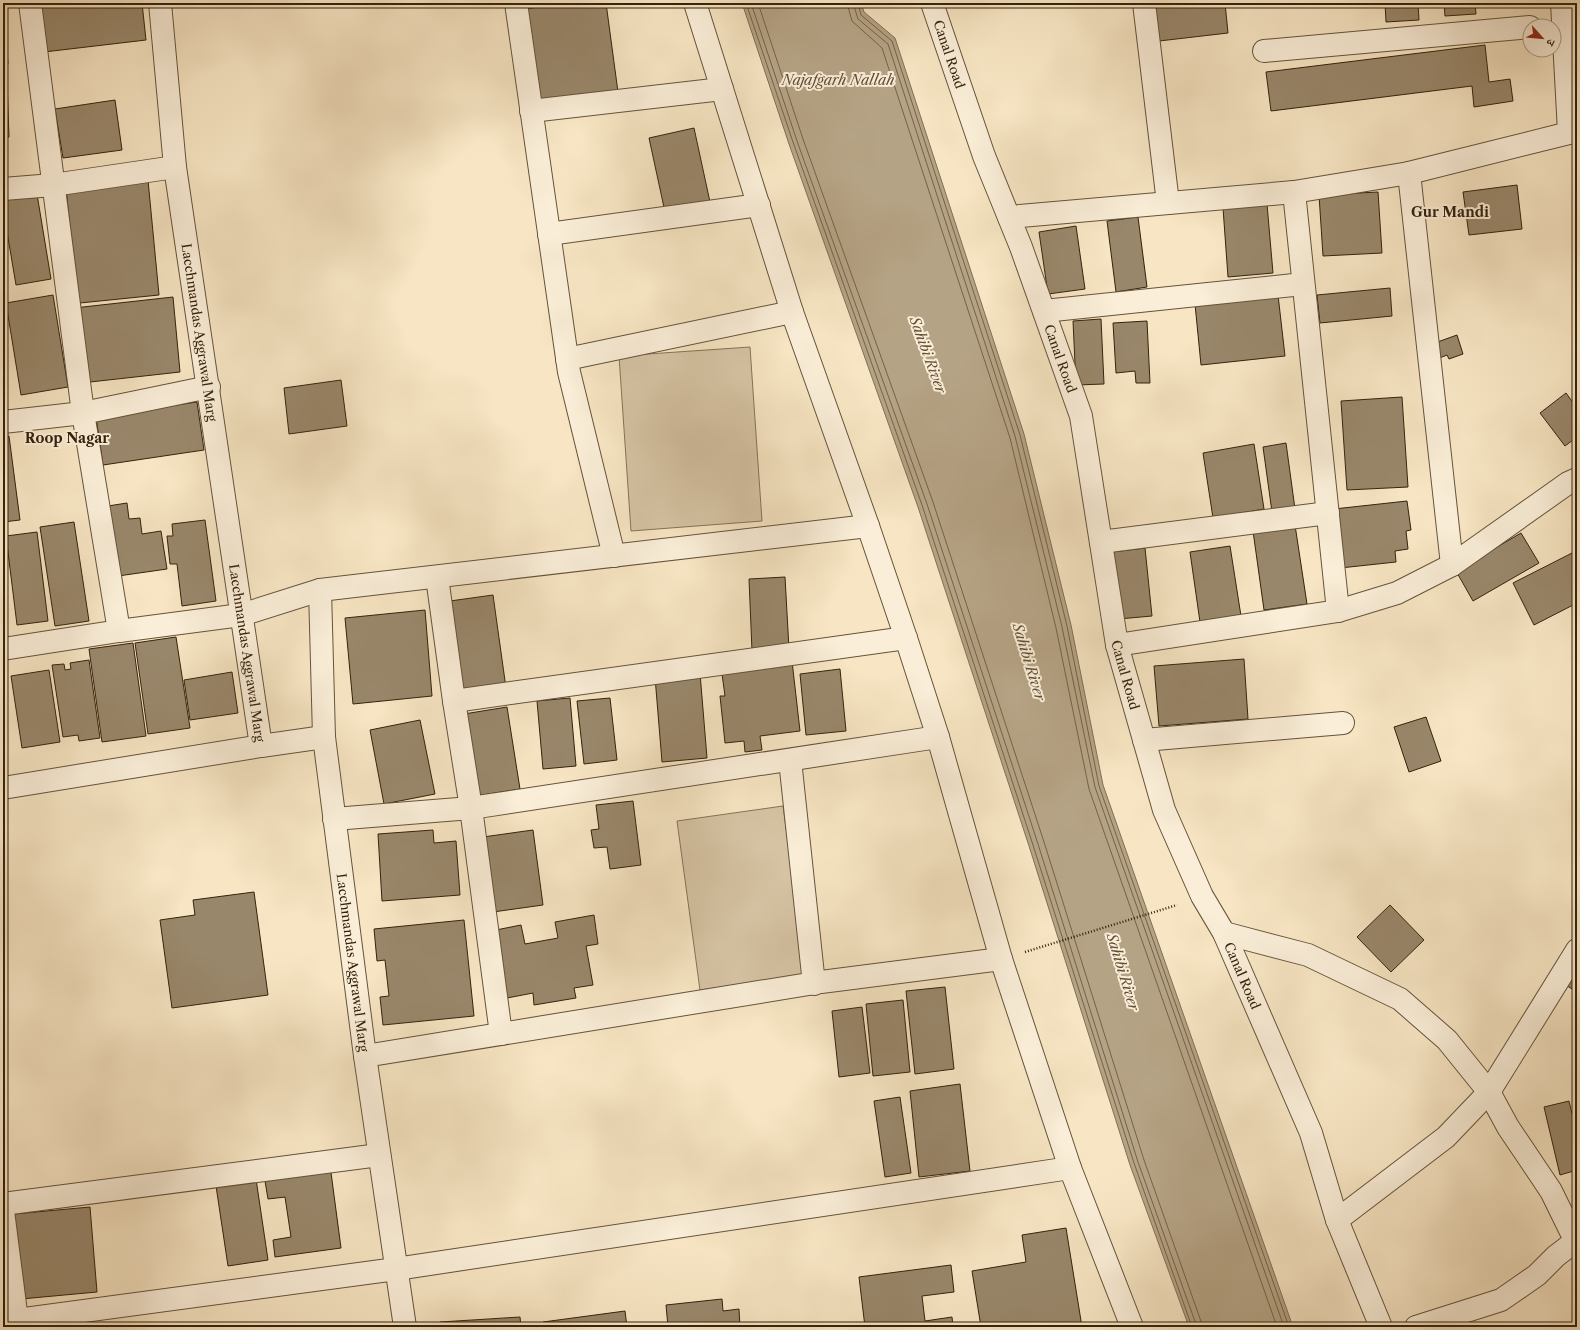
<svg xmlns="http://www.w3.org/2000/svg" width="1580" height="1330" viewBox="0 0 1580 1330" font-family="'Libre Caslon Text','Noto Serif Devanagari',serif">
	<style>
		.green { fill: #d6c4a4; stroke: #857358 }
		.water { fill: #b5a385; stroke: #816f55 }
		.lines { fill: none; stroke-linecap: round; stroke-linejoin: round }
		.shore { stroke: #746248; stroke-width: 1 }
		.building { fill: #99876b; stroke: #34220c }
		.street-casing { stroke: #65533a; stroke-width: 24 }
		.path { stroke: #34220c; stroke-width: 2.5; stroke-dasharray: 1 2; stroke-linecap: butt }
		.street { stroke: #faeed8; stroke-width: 22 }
		.labels { text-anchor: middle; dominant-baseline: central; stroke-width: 4; stroke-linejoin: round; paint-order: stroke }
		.street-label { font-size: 13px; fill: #34220c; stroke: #faeed8 }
		.water-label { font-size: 14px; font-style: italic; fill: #614f36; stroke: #faeed8 }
		.neighbourhood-label { font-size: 14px; font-weight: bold; fill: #34220c; stroke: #faeed8 }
	</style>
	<rect width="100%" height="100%" fill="#f7e5c3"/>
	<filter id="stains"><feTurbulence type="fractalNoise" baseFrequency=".005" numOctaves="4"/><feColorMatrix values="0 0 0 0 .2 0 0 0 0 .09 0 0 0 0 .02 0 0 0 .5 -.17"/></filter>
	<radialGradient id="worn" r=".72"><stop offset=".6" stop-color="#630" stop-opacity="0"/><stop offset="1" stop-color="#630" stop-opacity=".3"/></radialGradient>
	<g class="green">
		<path d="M750 347 762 521 631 531 619 356Z"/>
		<path d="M783 806 806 975 700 990 677 821Z"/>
	</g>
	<path class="water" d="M742 3H861L864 12 895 38 1024 434 1071 625 1103 785 1293 1327H1189L1130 1165 1029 846 918 507 789 144Z"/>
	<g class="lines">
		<g class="shore">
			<path d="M746 3 793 142 922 505 1033 845 1134 1163 1192 1327"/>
			<path d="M751 3 797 141 927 504 1038 844 1138 1162 1197 1327"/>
			<path d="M758 3 803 139 933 502 1044 842 1144 1160 1203 1327"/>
			<path d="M847 3 852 21 882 48 1010 438 1056 628 1089 789 1277 1327"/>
			<path d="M853 3 858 19 888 44 1015 436 1062 627 1095 787 1284 1327"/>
			<path d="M858 3 861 15 892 41 1020 435 1067 626 1099 786 1289 1327"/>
		</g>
	</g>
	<g class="building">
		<path d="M55 3H142L146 40 44 52 39 5Z"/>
		<path d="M564 3H606L618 92 538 103 525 9Z"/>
		<path d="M1155 3H1225L1228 33 1159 41Z"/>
		<path d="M1385 3H1418L1419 20 1386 22Z"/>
		<path d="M1444 3H1475L1476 14 1445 16Z"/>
		<path d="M3 5 8 64H3Z"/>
		<path d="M1485 45 1489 82 1510 79 1513 101 1474 107 1472 86 1271 111 1266 72Z"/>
		<path d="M3 81H7L9 137 3 138Z"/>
		<path d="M115 100 122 150 63 158 55 109Z"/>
		<path d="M694 128 710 202 665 212 649 138Z"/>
		<path d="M148 180 159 295 70 304 71 239 66 188Z"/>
		<path d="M1517 185 1522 229 1469 235 1463 192Z"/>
		<path d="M36 188 51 279 16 285 3 208V193Z"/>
		<path d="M1378 192 1382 253 1323 256 1319 195Z"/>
		<path d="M1267 204 1273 273 1228 277 1223 208Z"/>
		<path d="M1138 217 1147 287 1116 292 1107 221Z"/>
		<path d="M1076 226 1085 289 1048 294 1039 232Z"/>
		<path d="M1390 288 1392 316 1320 323 1317 295Z"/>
		<path d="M53 295 68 387 21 395 6 303Z"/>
		<path d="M1278 295 1285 356 1201 365 1195 304Z"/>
		<path d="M173 297 180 372 81 383 74 308Z"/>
		<path d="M1101 319 1104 384 1076 385 1073 321Z"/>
		<path d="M1147 321 1150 383H1136L1135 371 1116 373 1113 323Z"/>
		<path d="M1457 335 1463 354 1449 359 1447 355 1437 359 1432 344Z"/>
		<path d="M3 359 6 389 3 390Z"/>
		<path d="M341 380 347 426 289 434 284 388Z"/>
		<path d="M1566 393 1577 408V437L1565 446 1540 413Z"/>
		<path d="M1402 397 1408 487 1347 490 1341 401Z"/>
		<path d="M197 402 204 450 103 465 96 417Z"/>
		<path d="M9 436 20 520 3 522V437Z"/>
		<path d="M1286 443 1295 509 1272 512 1263 447Z"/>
		<path d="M1254 444 1264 509 1213 518 1203 453Z"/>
		<path d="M1407 501 1411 530 1406 531 1408 549 1395 551 1396 562 1340 568 1334 509Z"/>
		<path d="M127 503 129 519 140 518 142 534 161 531 167 569 118 576 108 506Z"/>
		<path d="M205 520 216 601 182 606 177 564H170L167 536H173L172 524Z"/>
		<path d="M74 522 89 621 55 626 40 527Z"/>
		<path d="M1295 525 1307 604 1264 610 1253 531Z"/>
		<path d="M37 532 48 621 17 625 6 536Z"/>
		<path d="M1521 533 1539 563 1473 601 1456 571Z"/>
		<path d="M1230 546 1241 616 1200 622 1190 552Z"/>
		<path d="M1145 548 1152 616 1119 619 1112 552Z"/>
		<path d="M1574 552 1577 558V603L1534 625 1513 583Z"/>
		<path d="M785 577 789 649 752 651 749 579Z"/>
		<path d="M493 595 506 688 463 694 450 601Z"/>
		<path d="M425 610 432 696 353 704 345 618Z"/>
		<path d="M176 637 190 728 148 734 135 643Z"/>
		<path d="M133 643 146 736 102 742 89 649Z"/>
		<path d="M1244 659 1248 719 1159 726 1154 666Z"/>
		<path d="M89 660 100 738 79 741 78 735 63 737 52 665 64 664 65 670 71 669 70 663Z"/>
		<path d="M792 661 800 731 760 736 762 750 745 752 744 741 725 743 720 696H725L722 674Z"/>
		<path d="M840 669 846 731 806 735 800 674Z"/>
		<path d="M49 670 60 742 22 748 11 676Z"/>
		<path d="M232 672 238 713 190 720 184 680Z"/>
		<path d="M700 673 707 758 662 762 655 677Z"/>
		<path d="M570 698 576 766 543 769 537 701Z"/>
		<path d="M610 698 617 760 584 764 577 701Z"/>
		<path d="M507 707 520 789 476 796 464 714Z"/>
		<path d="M1426 717 1441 761 1409 772 1394 727Z"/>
		<path d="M420 720 435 794 384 804 370 730Z"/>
		<path d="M633 801 641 865 610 869 607 847 594 848 591 830 599 829 596 805Z"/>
		<path d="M433 830 434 843 456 841 460 895 382 901 378 834Z"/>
		<path d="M533 830 543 905 493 912 483 837Z"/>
		<path d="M254 892 268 995 172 1008 160 920 195 915 193 900Z"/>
		<path d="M1390 905 1424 940 1391 972 1357 937Z"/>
		<path d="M594 915 598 944 586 946 593 985 574 988 576 998 534 1005 533 993 507 998 496 930 521 925 525 944 558 938 555 922Z"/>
		<path d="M464 920 474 1016 383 1025 380 997 389 996 385 960 377 961 374 929Z"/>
		<path d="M1577 962V992L1564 984Z"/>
		<path d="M945 987 954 1069 915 1074 906 991Z"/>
		<path d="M903 1000 910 1072 873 1076 866 1004Z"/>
		<path d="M862 1007 870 1073 839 1077 832 1011Z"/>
		<path d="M960 1084 970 1171 919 1177 910 1091Z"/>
		<path d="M900 1097 911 1173 885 1177 874 1101Z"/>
		<path d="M1569 1101 1572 1114 1577 1113V1170L1560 1175 1544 1107Z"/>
		<path d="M330 1165 341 1248 275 1257 273 1240 291 1237 285 1197 268 1199 264 1175Z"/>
		<path d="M256 1179 268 1260 228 1266 216 1186Z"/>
		<path d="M90 1207 97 1292 21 1299 14 1214Z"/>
		<path d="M1066 1228 1082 1327H981L972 1271 1026 1262 1022 1235Z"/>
		<path d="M951 1265 954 1292 922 1296 925 1321 952 1317 953 1327H865L859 1277Z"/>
		<path d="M722 1299 723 1311 739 1309 740 1327H668L666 1305Z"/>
		<path d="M625 1311 627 1327H544L543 1322Z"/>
		<path d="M520 1317 521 1327H440V1322Z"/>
	</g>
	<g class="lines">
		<defs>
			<g id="street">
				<path d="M30 3 83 413 119 631"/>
				<path id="s1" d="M160 3 175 167 261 746 324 737 365 1056 405 1327"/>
				<path d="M516 3 569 372 614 556"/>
				<path d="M695 3 792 312 868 526 906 638 938 737 1001 959 1070 1168 1132 1327"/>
				<path id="s2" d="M932 3 984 156 1021 247 1081 416 1117 645 1164 810 1202 896 1224 933 1311 1133 1337 1220 1381 1327"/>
				<path d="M1144 3 1168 203"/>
				<path d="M1562 3 1569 132"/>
				<path d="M1264 51 1530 27"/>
				<path d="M531 111 722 89"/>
				<path d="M1409 173 1452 565"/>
				<path d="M3 189 53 185 175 167"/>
				<path d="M1294 192 1338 611"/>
				<path d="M1009 217 1294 192 1409 173 1577 131"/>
				<path d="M549 234 759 205"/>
				<path d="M1044 311 1303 284"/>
				<path d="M567 359 792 312"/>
				<path d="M3 422 83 413 209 387"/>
				<path d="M1101 542 1328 513"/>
				<path d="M437 577 454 701 471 808 501 1034"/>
				<path d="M320 590 324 737"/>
				<path d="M1117 645 1338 611 1397 593 1452 565 1568 483 1577 479"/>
				<path d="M3 649 119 631 241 615 320 590 868 526"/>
				<path d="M454 701 906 638"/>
				<path d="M1144 740 1343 723"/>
				<path d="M790 760 814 984"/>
				<path d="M3 788 261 746"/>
				<path d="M334 819 471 808 938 737"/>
				<path d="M1224 933 1308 955 1400 999 1447 1040 1489 1092 1508 1127 1551 1191 1575 1240"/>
				<path d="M365 1056 821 982 1001 959"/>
				<path d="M3 1204 379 1155"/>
				<path d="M3 1211 17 1320 3 1322"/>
				<path d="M1337 1220 1446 1137 1489 1092 1577 950"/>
				<path d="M18 1327 17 1320 396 1269 1070 1168"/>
				<path d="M1416 1327 1501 1300 1537 1275 1556 1256 1577 1240"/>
			</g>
		</defs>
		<use href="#street" class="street-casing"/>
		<path class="path" d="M1025 952 1177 905"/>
		<use href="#street" class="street"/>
	</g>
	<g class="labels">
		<g class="street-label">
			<text stroke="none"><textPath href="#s2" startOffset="54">Canal Road</textPath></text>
			<text stroke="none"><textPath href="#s1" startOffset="332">Lacchmandas Aggrawal Marg</textPath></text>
			<text stroke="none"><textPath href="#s2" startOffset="378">Canal Road</textPath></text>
			<text stroke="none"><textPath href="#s1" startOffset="656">Lacchmandas Aggrawal Marg</textPath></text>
			<text stroke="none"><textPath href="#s2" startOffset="702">Canal Road</textPath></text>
			<text stroke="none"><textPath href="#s1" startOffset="1041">Lacchmandas Aggrawal Marg</textPath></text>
			<text stroke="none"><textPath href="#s2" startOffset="1026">Canal Road</textPath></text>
		</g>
		<g class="water-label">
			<text x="838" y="80">Najafgarh Nallah</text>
			<text transform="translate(928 355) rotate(70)">Sahibi River</text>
			<text transform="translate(1029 662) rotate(73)">Sahibi River</text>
			<text transform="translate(1123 972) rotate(73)">Sahibi River</text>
		</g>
		<g class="neighbourhood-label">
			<text x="1450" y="212">Gur Mandi</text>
			<text x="67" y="438">Roop Nagar</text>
		</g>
	</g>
	<rect width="1580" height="1330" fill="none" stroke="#f7e5c3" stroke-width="16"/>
	<rect x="4" y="4" width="1572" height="1322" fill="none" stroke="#34220c" stroke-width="2"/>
	<rect x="8" y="8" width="1564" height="1314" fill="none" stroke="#34220c"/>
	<g transform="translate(1542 38) rotate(117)"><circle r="19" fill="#faeed8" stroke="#ab9c86"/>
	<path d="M0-3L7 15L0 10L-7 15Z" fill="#8f2418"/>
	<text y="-6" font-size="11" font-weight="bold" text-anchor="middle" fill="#34220c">उ</text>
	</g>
	<rect width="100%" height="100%" filter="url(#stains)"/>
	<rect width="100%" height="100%" fill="url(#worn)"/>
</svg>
